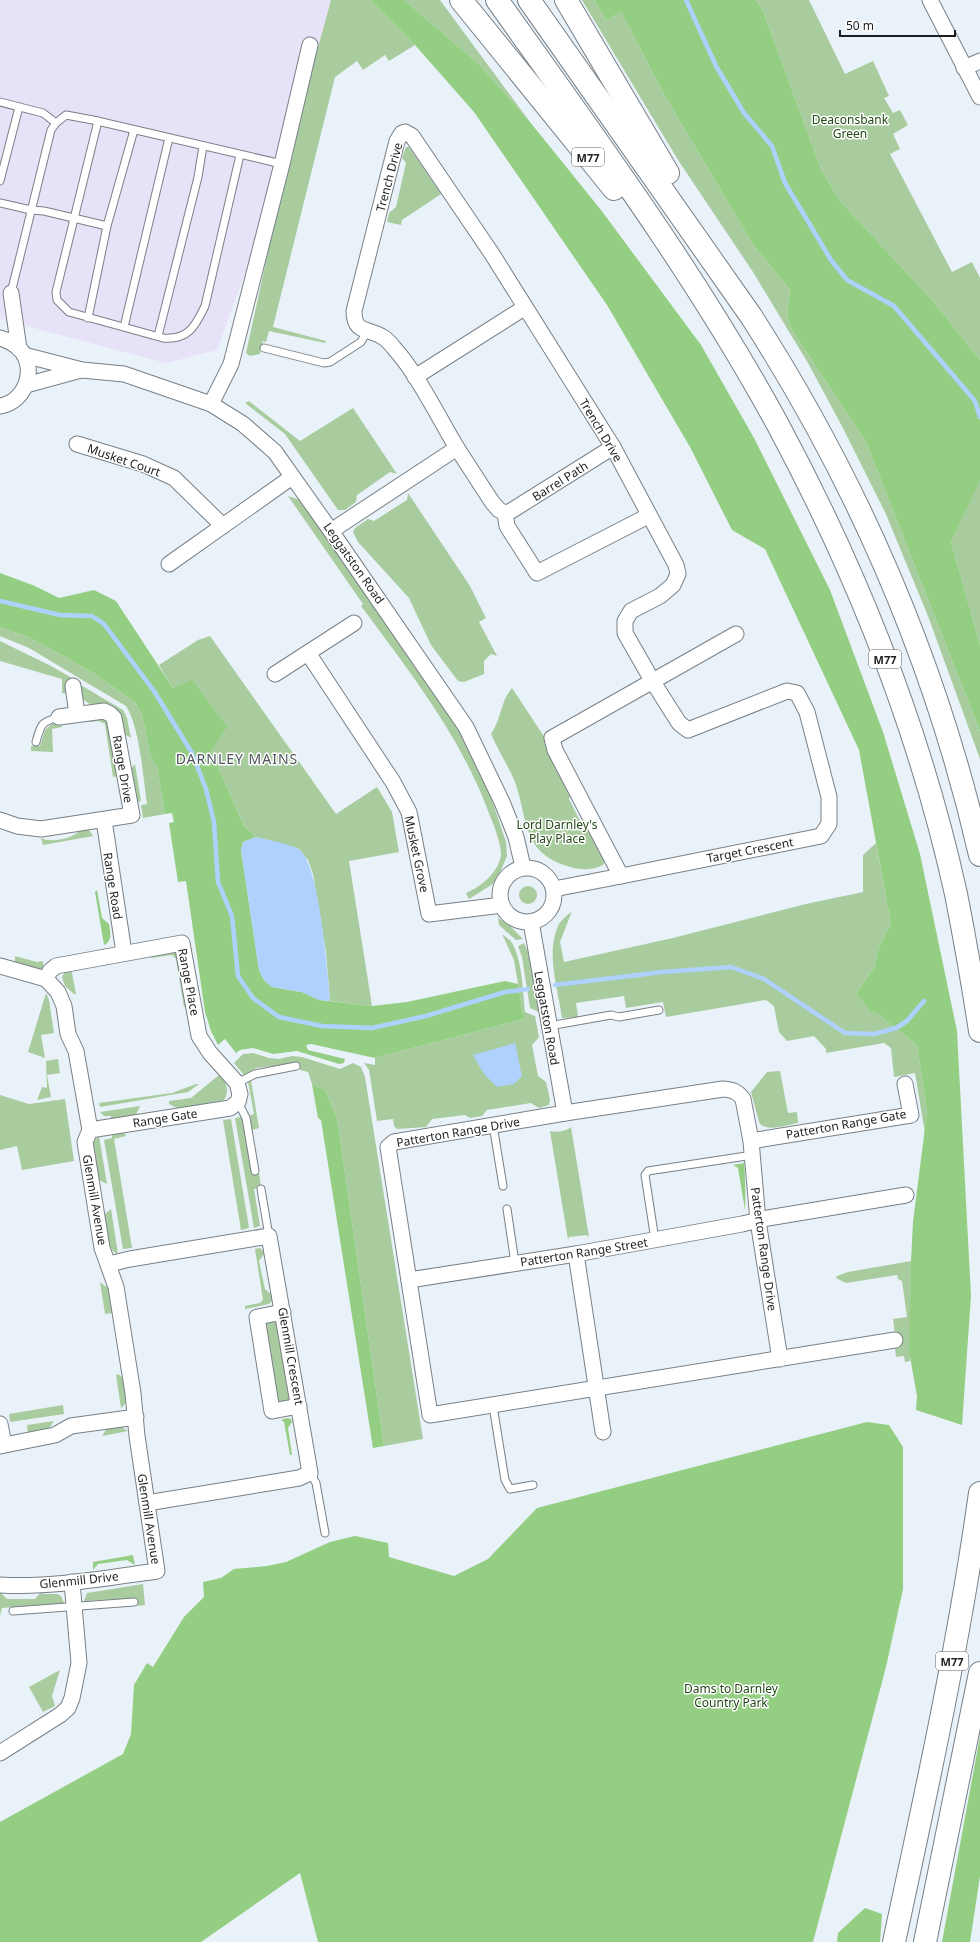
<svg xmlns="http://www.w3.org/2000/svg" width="980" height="1942" viewBox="0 0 980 1942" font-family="'Noto Sans',sans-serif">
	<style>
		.commercial { fill: #e7e2f8 }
		.green { fill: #a8cc9e }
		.forest { fill: #94ce83 }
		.water { fill: #afd1fd }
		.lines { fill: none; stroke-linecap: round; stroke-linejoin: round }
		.stream { stroke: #afd1fd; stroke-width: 4.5 }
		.service-casing { stroke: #788087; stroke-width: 9 }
		.minor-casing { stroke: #788087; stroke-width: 17 }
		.motorway-casing { stroke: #788087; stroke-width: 24 }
		.service { stroke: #fff; stroke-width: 7 }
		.minor { stroke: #fff; stroke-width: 15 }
		.motorway { stroke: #fff; stroke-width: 22 }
		.labels { text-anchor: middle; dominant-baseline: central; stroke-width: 3; stroke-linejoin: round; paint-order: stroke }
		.shield { fill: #fff; stroke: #606264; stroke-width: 1 }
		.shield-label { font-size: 11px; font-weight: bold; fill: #1c1f21 }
		.park-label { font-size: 12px; fill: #214715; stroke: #fff }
		.street-label { font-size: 12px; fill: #1c1f21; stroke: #fff }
		.quarter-label { font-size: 14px; letter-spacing: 1px; fill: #4d545b; stroke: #fff }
	</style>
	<rect width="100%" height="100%" fill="#e9f1f9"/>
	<path class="commercial" d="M0 0H331L291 147 217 350 166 363 0 319Z"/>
	<g class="green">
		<path d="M331 0H370L415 45 389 61 385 55 363 70 357 61 335 77 273 327 326 341 325 343 269 331 266 342 263 341 260 354 250 356 246 353 291 147Z"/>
		<path d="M404 0H440L530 122 479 64Z"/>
		<path d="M582 0H594L607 20 621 12 665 96 752 243 790 290 787 316 792 330 866 442 980 731V759L928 616 885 512 844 430 808 363 753 272 678 160Z"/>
		<path d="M756 0H809L845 74 873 61 889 96 884 98 893 113 900 110 908 125 893 134 900 149 890 154 952 272 972 262 980 278V360L932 300 840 201 821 169 763 11Z"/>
		<path d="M406 147H409L441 194 402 220 401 225 387 222 389 213 396 207 406 163 402 158Z"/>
		<path d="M249 401 300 441 353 408 397 474 390 472 357 495 356 502 345 510H338L285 434 245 403Z"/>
		<path d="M979 479 980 480V645L951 542Z"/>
		<path d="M408 493 470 586 486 618 479 622 497 656 491 654 484 661V674L464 682 458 681 431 645 409 598 358 542 353 532 355 528 368 519 374 521 407 500Z"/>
		<path d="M288 496 300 500 305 506 456 725 476 762 492 800 506 842 507 856 496 882 469 899 466 893C481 887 500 871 501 854 501 844 494 825 490 816 462 738 410 672 361 606L363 604Z"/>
		<path d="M0 627 30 638 60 654 93 673 135 702 142 715 151 758 157 767 165 814 143 818 141 805 147 804C143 777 140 728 126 706L29 648 0 636Z"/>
		<path d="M210 636 336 814 377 787 392 812 399 852 349 861 372 1006 330 1001 326 952 313 874 308 860 299 849 256 837 244 826 211 751 159 665 198 640Z"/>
		<path d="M0 641 51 666 72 678V685L66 686 67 694 62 693V679L0 661Z"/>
		<path d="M79 684 123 710 127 718 131 738 124 734 108 705H91L81 698Z"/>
		<path d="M512 688 547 741 572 790 569 799 581 823 600 847 606 859 603 865C591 871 579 870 567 866 518 851 529 812 512 775 505 761 497 748 491 734 502 718 500 702 512 688Z"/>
		<path d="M99 718 107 720 118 776 113 777 105 724 99 721 88 722 87 719Z"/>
		<path d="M53 723V724L61 723 62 727 52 729 53 752 31 751V746H40L45 730Z"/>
		<path d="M135 764 141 801 136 802 130 770Z"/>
		<path d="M89 830 93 836 43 845 41 838C51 843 72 839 79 831Z"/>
		<path d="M876 843 891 924 879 947 874 968 856 994 871 1012 878 1014 917 1045 927 1112 925 1133 915 1073 894 1077 891 1048 884 1043 826 1053V1049L814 1036 787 1041 779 1032 774 1006 766 1000 666 1017 663 1002 626 1008 624 996 576 1003 578 1017 562 1018C558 989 545 952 559 924 562 919 568 915 572 911L560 942 564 962 673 938 806 904 863 892V855Z"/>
		<circle cx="528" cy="895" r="9"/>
		<path d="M498 918 507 923 523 939 516 940 499 925Z"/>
		<path d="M502 934C505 937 510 939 512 943 522 959 523 992 525 1012L535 1016 539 1037 532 1045 538 1076 546 1082 550 1099 549 1105 539 1108 531 1103 487 1110 482 1116 470 1118 465 1115 432 1119 426 1127 397 1129 394 1126 393 1119 377 1121 369 1070 364 1063 375 1065V1058L527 1018 523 1014 514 960Z"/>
		<path d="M524 943 528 952 539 1012 530 1008 522 957 518 946Z"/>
		<path d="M173 951 177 954 186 1006 184 1007 176 959 172 955 151 958 150 955Z"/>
		<path d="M15 956 37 962 43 961V969H35L15 964Z"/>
		<path d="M71 968 76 994H74L65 986 62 977 66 970Z"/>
		<path d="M46 993 49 1000 54 1033 41 1035 45 1058 28 1052Z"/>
		<path d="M253 1053 269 1058 279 1059 292 1056 302 1057 340 1069 353 1063 361 1067 365 1077 423 1439 384 1446 337 1118 325 1090 312 1084 308 1072 300 1070 298 1063 256 1068 244 1075 234 1063 243 1054Z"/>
		<path d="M58 1059 60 1073 47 1075 51 1097 37 1100 42 1087 47 1088 46 1061Z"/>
		<path d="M780 1071 788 1113 797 1112 798 1123C787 1125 765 1133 759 1122L751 1092 767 1072Z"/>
		<path d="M219 1075C227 1083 230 1090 224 1100L179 1109 169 1104V1101L191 1098Z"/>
		<path d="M251 1080 259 1128 252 1130 250 1115 254 1114 248 1082Z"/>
		<path d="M196 1084H199L188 1092 100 1107 99 1103 172 1093Z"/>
		<path d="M0 1095 29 1104 65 1099 74 1161 22 1170 17 1146 0 1150Z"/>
		<path d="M140 1106 135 1117 111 1121V1116H104L100 1112Z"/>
		<path d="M242 1117 252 1174 259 1173 261 1187 254 1189 260 1226 254 1228 235 1118Z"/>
		<path d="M231 1119 249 1228 241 1230 223 1120Z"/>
		<path d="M571 1127 589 1237 586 1235 569 1237 568 1240 550 1131C556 1133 567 1131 571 1127Z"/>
		<path d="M124 1132 126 1136 114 1139 132 1248 123 1249 104 1140 112 1138V1134Z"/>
		<path d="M99 1136 107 1184 99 1180 93 1142Z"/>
		<path d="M111 1209 118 1254C106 1251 106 1225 104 1215Z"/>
		<path d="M260 1248 265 1253 259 1261 265 1289 271 1294 273 1300 269 1304 245 1309V1306L260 1303 263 1300 255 1249Z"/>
		<path d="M911 1261 910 1361 905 1362 904 1356 896 1357 895 1348 900 1344 895 1334 893 1319 907 1317 902 1281 898 1279 897 1275 846 1283 836 1278 837 1276 848 1272Z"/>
		<path d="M100 1282 109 1289 112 1313 105 1314Z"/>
		<path d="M273 1320 278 1322 280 1325 290 1401 279 1402 277 1399 265 1325Z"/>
		<path d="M118 1374 124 1379C125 1389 131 1401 121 1408L116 1375Z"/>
		<path d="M63 1405 64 1414 10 1422 9 1414Z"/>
		<path d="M54 1421 48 1430 28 1433 27 1425Z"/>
		<path d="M120 1426 128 1431 102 1436 107 1428Z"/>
		<path d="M143 1584 145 1605 137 1606 138 1600 136 1598 84 1601 87 1593Z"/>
		<path d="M42 1591 43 1594H57L61 1596 64 1603 2 1608 0 1616V1592L7 1599H35Z"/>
		<path d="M60 1670 52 1696 55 1706 43 1712 29 1687Z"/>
	</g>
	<g class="forest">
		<path d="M370 0H404L479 64 530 122 601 210 701 345 754 438 830 590 883 732 920 854 957 1031 971 1296 962 1425 916 1410 917 1396 909 1351 911 1261 913 1222 927 1112 917 1045 878 1014 871 1012 856 994 874 968 879 947 891 924 859 750 765 549 732 530 690 447 607 305 474 112 415 45Z"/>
		<path d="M594 0H756L763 11 821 169 840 201 932 300 980 360V480L951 542 980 645V731L866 442 792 330 787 316 790 290 752 243 665 96 621 12 607 20Z"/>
		<path d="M0 573 35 586 59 598 94 590 116 601 173 688 192 680 227 727 211 751 244 826 256 837 243 842 241 850 259 970 264 980 272 987 302 992 319 1000 372 1006 407 1002 505 981 518 984 523 1014 527 1018 375 1058 311 1044 306 1045 308 1050 345 1059 344 1063 339 1064 297 1051 273 1054 253 1048 240 1050 236 1053 225 1039 218 1045 211 1031 205 1012 186 881 178 882 169 823 174 822 172 813 165 814 157 767 151 758 142 715 135 702 93 673 60 654 30 638 0 627Z"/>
		<path d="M97 890 102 918 109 924C110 932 113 941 104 945L95 892Z"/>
		<path d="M312 1084 325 1090 337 1118 384 1446 373 1448 321 1120 318 1118Z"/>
		<path d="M744 1163C745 1169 746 1207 745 1210L738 1168 733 1165Z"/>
		<path d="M286 1418 291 1419 292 1422 288 1428 292 1455H290L284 1422 281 1420Z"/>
		<path d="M867 1422 889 1425 903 1447V1589L886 1667 813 1942H318L300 1873 201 1942H0V1822L123 1754 131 1734 134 1685 147 1663 153 1667 184 1617 204 1597 203 1582 221 1578 234 1569 267 1566 286 1562 330 1542 355 1536 388 1543 389 1557 454 1576 488 1559 537 1508Z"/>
		<path d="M133 1555 135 1565 127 1560 98 1564 93 1570V1562Z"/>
		<path d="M980 1736V1876L970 1942H942Z"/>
		<path d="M865 1908 882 1914 880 1942H837L838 1933Z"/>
	</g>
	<g class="water">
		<path d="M256 837C265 839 295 845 300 850 319 865 328 973 330 1001L319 1000 302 992 272 987 264 980 259 970 241 850 243 842Z"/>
		<path d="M515 1043 522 1076 514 1084 497 1087 484 1074 473 1055Z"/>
	</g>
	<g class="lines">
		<g class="stream">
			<path d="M686 0 716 66 744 113 772 146 785 183 831 260 847 280 894 306 975 401 980 417"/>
			<path d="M0 601 60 615 92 616 104 624 154 691 192 753 206 789 214 822 218 882 232 916 238 976 253 998 279 1017 322 1026 372 1028 426 1016 505 992 528 989"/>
			<path d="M555 985 662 972 731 967 764 979 845 1033 874 1034 896 1028 907 1021 924 1001"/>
		</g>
		<defs>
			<g id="service">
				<path d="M0 102 43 113 56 123"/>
				<path d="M98 121 56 292 57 300 69 312 163 338C188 340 195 327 205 306L240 155"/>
				<path d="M0 181 19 107"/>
				<path d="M0 203 31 210 44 211 107 226"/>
				<path d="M11 293 51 130 56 123 66 115 93 120 282 164"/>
				<path d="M88 318 107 226 134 130"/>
				<path d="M124 327 169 138"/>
				<path d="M158 336 198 177 203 146"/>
				<path d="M264 348 324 363 330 362 361 342 367 331"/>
				<path d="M36 742C41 724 41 722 59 717"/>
				<path d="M549 1026 611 1015 619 1017 659 1010"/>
				<path d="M237 1083 255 1074 296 1066"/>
				<path d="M238 1102 246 1118 255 1171"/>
				<path d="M493 1125 503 1186"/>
				<path d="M261 1189 269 1236"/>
				<path d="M507 1209 515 1263"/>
				<path d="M655 1240 645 1175 648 1171 753 1155"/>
				<path d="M493 1406 505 1480 510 1489 533 1485"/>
				<path d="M310 1473 316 1483 325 1533"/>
				<path d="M13 1611 134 1602"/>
			</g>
			<g id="minor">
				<path d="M930 0 980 97"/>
				<path d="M964 68 980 61"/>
				<path d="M11 293 19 349"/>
				<path d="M0 338C7 340 13 343 19 348 38 367 26 402 0 406"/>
				<path d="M24 355 82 370 124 374 211 404 243 424 275 452 331 531 466 727 502 802 516 837 523 867"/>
				<path d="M415 377 524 308"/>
				<path d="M26 385 81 370"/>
				<path d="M211 404 231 364 282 164 310 45"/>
				<path d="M77 444 143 464 174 478 223 526"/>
				<path d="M457 448 492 502 499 510 505 513 507 526 537 573 648 516"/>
				<path d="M505 513 511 511 613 447"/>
				<path d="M331 531 457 448C439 418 417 373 394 348 391 344 385 338 381 336 367 328 354 333 354 311L397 141 402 133 405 132 412 136 492 254 613 447 676 565 678 574 673 585 660 596 631 611 625 621V633L653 682 679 723 688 730 787 691 797 693 807 712 829 797V824L821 836 621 876 555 750 552 738 736 634"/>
				<path d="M169 564 292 477"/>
				<path d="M308 653 393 782 409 812 429 914 502 905"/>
				<path d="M275 674 354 623"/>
				<path d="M73 686 77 714"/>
				<path d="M0 820 17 826 41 829 132 815 114 718 110 714 104 711 59 717"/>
				<path d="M104 820 124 953"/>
				<circle cx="527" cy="895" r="27"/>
				<path d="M554 889 621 876"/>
				<path d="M531 922 565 1113"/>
				<path d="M0 966 46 979 58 992 64 1006 68 1034 76 1051 90 1130 85 1142 102 1248 116 1287 133 1393 137 1436 157 1571C106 1578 52 1588 0 1585"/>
				<path d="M46 979 50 971 56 966 182 943 199 1036 210 1053 237 1083 240 1094 238 1102 230 1108 90 1130"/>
				<path d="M751 1141 911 1115 905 1084"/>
				<path d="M576 1254 603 1432"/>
				<path d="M109 1264 130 1259 269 1236 308 1461 310 1473 299 1478 147 1503"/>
				<path d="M409 1280 576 1254 742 1224 768 1218 906 1195"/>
				<path d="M283 1312 257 1317 272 1411 299 1406"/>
				<path d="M780 1359 758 1221 751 1141 743 1099C737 1091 733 1090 723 1089L565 1113 394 1142 388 1147 430 1415 895 1340"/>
				<path d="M0 1424 4 1445"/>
				<path d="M0 1446 55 1435 71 1426 136 1417"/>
				<path d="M0 1753 60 1715 68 1708 72 1698 79 1663 72 1582"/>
			</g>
			<g id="motorway">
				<path d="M461 0 614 189"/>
				<path d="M497 0C595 138 697 276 778 425 857 572 920 731 956 894 965 940 973 985 980 1031"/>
				<path d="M529 0 751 316C857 481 936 663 980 855"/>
				<path d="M566 0 668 173"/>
				<path d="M894 1942C926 1793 959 1644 980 1493"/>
				<path d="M925 1942 980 1673"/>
			</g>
		</defs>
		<use href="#service" class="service-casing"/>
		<use href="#minor" class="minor-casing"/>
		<use href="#motorway" class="motorway-casing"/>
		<use href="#service" class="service"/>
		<use href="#minor" class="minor"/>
		<use href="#motorway" class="motorway"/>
	</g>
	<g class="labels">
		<g class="shield">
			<rect x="572" y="148" width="32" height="18" rx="3"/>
			<rect x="869" y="650" width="32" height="18" rx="3"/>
			<rect x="936" y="1652" width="32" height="18" rx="3"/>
		</g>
		<g class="shield-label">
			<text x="588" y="157">M77</text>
			<text x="885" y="659">M77</text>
			<text x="952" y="1661">M77</text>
		</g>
		<g class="park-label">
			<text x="850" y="119">Deaconsbank<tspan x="850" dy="14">Green</tspan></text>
			<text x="557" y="824">Lord Darnley's<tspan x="557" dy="14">Play Place</tspan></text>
			<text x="731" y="1688">Dams to Darnley<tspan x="731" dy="14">Country Park</tspan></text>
		</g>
		<g class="street-label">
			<text transform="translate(389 177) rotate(-75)">Trench Drive</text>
			<text transform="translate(601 430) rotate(59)">Trench Drive</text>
			<text transform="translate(124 460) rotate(19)">Musket Court</text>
			<text transform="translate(560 481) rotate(-32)">Barrel Path</text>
			<text transform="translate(354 563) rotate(55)">Leggatston Road</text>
			<text transform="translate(123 769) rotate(80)">Range Drive</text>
			<text transform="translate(750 850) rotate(-11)">Target Crescent</text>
			<text transform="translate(417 854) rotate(78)">Musket Grove</text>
			<text transform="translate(113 886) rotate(81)">Range Road</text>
			<text transform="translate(189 982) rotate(79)">Range Place</text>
			<text transform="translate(547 1018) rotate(80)">Leggatston Road</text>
			<text transform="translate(165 1118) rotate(-9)">Range Gate</text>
			<text transform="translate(846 1124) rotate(-10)">Patterton Range Gate</text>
			<text transform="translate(458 1132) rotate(-10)">Patterton Range Drive</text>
			<text transform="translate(95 1200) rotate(80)">Glenmill Avenue</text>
			<text transform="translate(764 1249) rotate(82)">Patterton Range Drive</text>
			<text transform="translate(584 1252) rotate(-9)">Patterton Range Street</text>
			<text transform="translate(291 1356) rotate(80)">Glenmill Crescent</text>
			<text transform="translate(149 1519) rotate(81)">Glenmill Avenue</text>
			<text transform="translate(79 1580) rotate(-6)">Glenmill Drive</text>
		</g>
		<g class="quarter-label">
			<text x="237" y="758">DARNLEY MAINS</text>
		</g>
	</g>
	<path d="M840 30v6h115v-6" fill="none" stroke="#1c1f21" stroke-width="2"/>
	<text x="846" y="30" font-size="12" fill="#1c1f21" stroke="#ffffff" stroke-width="3" paint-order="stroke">50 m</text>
</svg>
